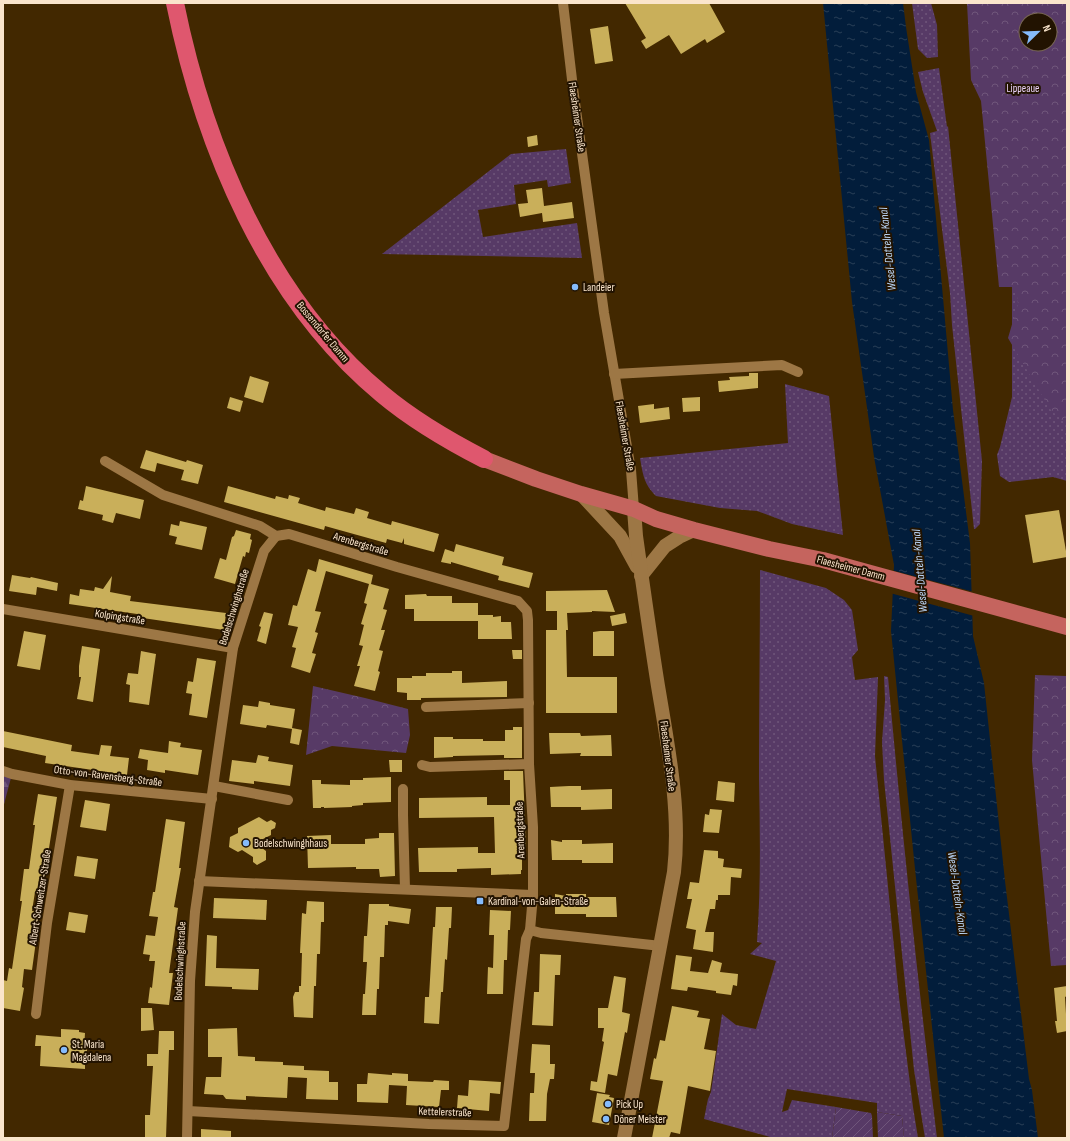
<svg xmlns="http://www.w3.org/2000/svg" width="1070" height="1141" viewBox="0 0 1070 1141" font-family="'Sofia Sans Condensed',sans-serif">
	<style>
		.grass { fill: url(#grass-dots); fill-rule: evenodd }
		.forest { fill: url(#forest-firs) }
		.park { fill: url(#park-crowns); fill-rule: evenodd }
		.garden { fill: url(#garden-furrows) }
		.water { fill: url(#water-ripples) }
		.pier { fill: #422800 }
		.building { fill: #c9af5a }
		.lines { fill: none; stroke-linecap: round; stroke-linejoin: round }
		.street { stroke: #9d7745; stroke-width: 10 }
		.secondary { stroke: #9d7745; stroke-width: 14 }
		.primary { stroke: #c5645e; stroke-width: 16 }
		.highway { stroke: #df576e; stroke-width: 18 }
		.poi-dot { fill: #85bbfb; stroke: #221301; stroke-width: 1.5 }
		.labels { text-anchor: middle; dominant-baseline: central; stroke-width: 4; stroke-linejoin: round; paint-order: stroke }
		.park-label { font-size: 11px; fill: #ebd3f9; stroke: #221301 }
		.street-label { font-size: 11px; fill: #fae5cc; stroke: #221301 }
		.poi-label { font-size: 11px; fill: #fae5cc; stroke: #221301; text-anchor: start }
		.water-label { font-size: 12px; font-style: italic; fill: #bfdcfe; stroke: #221301 }
	</style>
	<defs>
		<pattern id="grass-dots" width="8" height="8" patternUnits="userSpaceOnUse"><rect width="8" height="8" fill="#573a66"/><path d="M2 2h.1M6 6h.1" fill="none" stroke="#70567b" stroke-width="1.8" stroke-linecap="round"/></pattern>
		<pattern id="forest-firs" width="22" height="20" patternUnits="userSpaceOnUse"><rect width="22" height="20" fill="#573a66"/><path d="M5 1l3.5 6h-7zM16 11l3.5 6h-7z" fill="#70567b"/></pattern>
		<pattern id="park-crowns" width="20" height="18" patternUnits="userSpaceOnUse"><rect width="20" height="18" fill="#573a66"/><path d="M2 6a3 3 0 1 1 6 0M12 15a3 3 0 1 1 6 0" fill="none" stroke="#70567b"/></pattern>
		<pattern id="garden-furrows" width="10" height="10" patternUnits="userSpaceOnUse"><rect width="10" height="10" fill="#573a66"/><path d="M-1 1l2-2M0 10L10 0M9 11l2-2" fill="none" stroke="#70567b"/></pattern>
		<pattern id="water-ripples" width="26" height="14" patternUnits="userSpaceOnUse"><rect width="26" height="14" fill="#021d3b"/><path d="M2 4q2-2 4 0t4 0M15 11q2-2 4 0t4 0" fill="none" stroke="#283e56"/></pattern>
	</defs>
	<rect width="100%" height="100%" fill="#422800"/>
	<g class="grass">
		<path d="M912 3H931L937 25 938 57 927 58 918 49Z"/>
		<path d="M980 3H1067V481L1053 477 1009 482 1000 476 997 455 1000 447 1012 397V281ZM1026 20H1050V44H1026Z"/>
		<path d="M939 68 947 127 948 126 982 461 980 524 975 529H974L952 325 950 293 930 133 937 131 923 92 918 72Z"/>
		<path d="M566 149 571 183 548 187 547 180 514 185 516 204 478 210 483 237 577 223 582 258 382 254 511 154Z"/>
		<path d="M785 384 829 396 843 535 792 524 757 511 720 508 656 496C644 484 643 475 640 458L788 443Z"/>
		<path d="M760 570 826 588 844 600 852 610 858 650 852 657 855 680 878 677 875 756 899 997 913 1107 918 1138H904L902 1116 877 1112V1103L787 1089 782 1112 788 1110 792 1100 836 1107 832 1138H774L704 1119 708 1099 711 1092 722 1014 736 1025 756 1029 776 961 750 954 762 943 757 942C761 887 760 832 759 778 759 708 760 639 760 570Z"/>
		<path d="M884 676 888 677C902 831 918 985 937 1138H925L914 1070 884 780 882 742 885 700Z"/>
	</g>
	<path class="forest" d="M3 772 12 774 3 808Z"/>
	<g class="park">
		<path d="M967 3H1067V425L1050 409 1008 338 1018 304 1016 287H999L981 101 971 80ZM1026 20H1050V44H1026Z"/>
		<path d="M1035 675 1067 676V965L1051 966 1032 760Z"/>
		<path d="M313 686 365 698 408 709 410 735 406 753 332 746 306 755Z"/>
	</g>
	<g class="garden">
		<path d="M836 1107 871 1113 872 1116 873 1138H832Z"/>
		<path d="M877 1112 902 1116 904 1138H878Z"/>
	</g>
	<path class="water" d="M823 3H903L906 27 916 92 929 140 953 410 970 543 973 636 984 683 1005 881 1029 1079 1032 1090 1038 1138H944L915 869 891 631 894 565 874 457 852 302Z"/>
	<path class="pier" d="M891 570 974 592V616L890 593Z"/>
	<g class="building">
		<path d="M625 3H709L725 32 707 43 705 39 681 54 669 35 646 49 641 41 646 38Z"/>
		<path d="M608 26 613 61 595 64 590 29Z"/>
		<path d="M537 135 538 145 528 147 527 137Z"/>
		<path d="M542 188 544 206 572 202 574 218 543 222 542 213 520 217 518 204 528 203 526 190Z"/>
		<path d="M749 373H758V388L719 392 718 381 730 380 729 377 749 376Z"/>
		<path d="M250 376 269 382 263 403 244 397Z"/>
		<path d="M230 397 243 401 240 412 227 408Z"/>
		<path d="M700 397V411L683 412 682 398Z"/>
		<path d="M654 404V409L669 407 670 419 640 423 638 406Z"/>
		<path d="M146 450 186 462 187 460 203 465 198 484 181 480 184 470 157 463 155 472 140 468Z"/>
		<path d="M86 486 144 500 140 519 116 513 113 523 102 520 103 515 78 509 80 500 83 501Z"/>
		<path d="M228 486 275 499 276 496 288 499 289 495 300 498 298 503 325 511 326 507 354 514 356 508 369 512 367 518 391 525 392 521 439 534 434 552 404 544V538L402 543 387 539 386 543 325 526 324 530 224 502Z"/>
		<path d="M1059 510 1067 557 1033 563 1025 515Z"/>
		<path d="M180 521 207 527 202 550 175 544 177 537 169 535 171 524 179 526Z"/>
		<path d="M236 530 251 534 250 539 252 540 249 553 246 552 245 557 243 556 235 584 214 578 220 558 226 560 232 537 234 536Z"/>
		<path d="M456 544 504 557 502 565 533 573 529 588 498 580 499 576 451 562V564L441 562 445 549 454 552Z"/>
		<path d="M319 559 373 575 371 584 389 589 383 609 387 610 381 630H385L379 650 383 651 378 671 380 672 375 691 354 686 360 666H357L363 646 359 645 364 625 361 624 367 604 364 603 369 584 356 580 326 571 315 611 321 612 315 632 318 633 312 653 316 654 310 673 291 667 296 648 292 647 298 627 288 625 293 605 297 606 308 569 316 572Z"/>
		<path d="M12 575 30 578 31 577 58 583 57 591 37 587 36 595 9 591Z"/>
		<path d="M112 576 110 592 131 596 130 601 226 613 224 630 136 617 137 614 69 604 70 594 79 596 80 589 94 591 95 587 103 589Z"/>
		<path d="M607 590 615 612 592 611V612L567 613 568 630H566L567 677H617V713H546V630H557V611H546V591Z"/>
		<path d="M426 594 427 596H452V603H478V615H493V617L501 616V622H511L512 639H478V621H414V609H405V595Z"/>
		<path d="M264 612 273 614 266 644 257 641 261 627 259 626Z"/>
		<path d="M625 613 627 623 612 626 610 616Z"/>
		<path d="M24 631 46 635 40 670 17 666Z"/>
		<path d="M600 631H614V656H593V632Z"/>
		<path d="M82 646 100 649 93 702 77 699 81 677H79V666Z"/>
		<path d="M512 650H522V659H513Z"/>
		<path d="M141 651 156 654 149 705 129 702 130 685 126 684 128 673 138 674Z"/>
		<path d="M197 658 216 661 207 718 189 715 192 694 186 693 188 681 193 682Z"/>
		<path d="M452 671H462V683L507 681V697L421 698V700H407V693L397 692V678H412V676H426V673H452Z"/>
		<path d="M259 701 270 703V705L295 709 292 728 302 730 299 745 290 743 292 729 267 725 266 728 240 724 243 705 258 707Z"/>
		<path d="M513 727H522V758H504V755L453 756V757L434 758V737H453V739H483V741H505V730H513Z"/>
		<path d="M3 731 72 745 71 751 99 755 101 745 112 746 110 756 129 758 127 775 45 763 46 756 3 747Z"/>
		<path d="M549 733H580L581 736 611 735 612 756H580L581 753 550 754Z"/>
		<path d="M169 741 181 743 180 747 202 750 198 775 165 770V773L147 770 148 760 138 758 140 749 168 753Z"/>
		<path d="M258 755 269 757 268 761 293 765 290 786 254 781V784L229 781 232 760 256 763Z"/>
		<path d="M389 760H402V772H390Z"/>
		<path d="M504 771H523L526 849 522 851V870H521V874L491 875V868L457 869V872H419L418 848 478 847V853H495L494 817 419 818V798L487 797V805H510V780H504Z"/>
		<path d="M391 777V802L363 803V805L352 806V807L324 808V807H321V808H313L312 780H321V784L350 785V780H363V778Z"/>
		<path d="M718 781 735 783 734 802 716 800Z"/>
		<path d="M569 786H581V790L612 789V809L581 810V807H551L550 787Z"/>
		<path d="M38 794 57 797 42 893 35 892 32 911 40 912 32 970 24 969 22 987 24 988 20 1011 3 1008V980L7 981 9 968 12 969 22 901H20L24 869H29L35 825H33Z"/>
		<path d="M85 800 110 804 106 831 80 827Z"/>
		<path d="M710 809 722 810 719 833 703 832 705 814 709 815Z"/>
		<path d="M259 817 267 822 271 820 276 823 275 828 271 830V835L255 843 266 851V860L257 865 253 862V857L242 850 238 852 229 847 230 837 238 833V828Z"/>
		<path d="M166 819 185 822 179 868H181L174 907 178 908 169 973H173L169 1005 148 1003 150 987 152 988 155 961H149L150 955 143 954 146 935 155 936 158 917 149 916 153 892H155Z"/>
		<path d="M379 833H394L395 876 380 877 379 869H356V867L308 868 307 836 331 835V844H365V839L379 838Z"/>
		<path d="M551 840 562 842V840H582V844L613 843V863H582V860H552Z"/>
		<path d="M704 850 718 851V858L724 859 723 867 742 869 741 878 731 877 730 895H718V900H716L715 909H710L705 932H714L713 952 693 949 696 930 686 928 692 899H687L690 882 699 883Z"/>
		<path d="M77 856 98 859 95 879 74 876Z"/>
		<path d="M555 894 566 896V894H586V897H616L617 917H586V914H555Z"/>
		<path d="M214 898 267 900 266 920 213 918Z"/>
		<path d="M307 901 324 902V922H321L320 954H317L316 986H314L313 1018 294 1017 293 997 295 992H299V986H301L302 953H300L302 913 306 914Z"/>
		<path d="M369 904H389V906L411 909 409 924 388 921V925H385L384 957H380L379 989H377L376 1015H362L363 994H365L367 962H363L364 936H367Z"/>
		<path d="M436 907H452L451 928H449L447 960 445 959 443 992H441L439 1024 424 1023 425 997H429L433 927H435Z"/>
		<path d="M490 910 511 911 510 930H508L507 960H504L503 994H487L488 967 493 968 494 935H489Z"/>
		<path d="M69 912 88 915 85 933 66 930Z"/>
		<path d="M207 935 217 936 216 968 259 969 258 990 232 989V987L205 986Z"/>
		<path d="M540 954 561 955 560 975H555L553 1026 532 1025 534 992H539Z"/>
		<path d="M676 955 692 957 690 971 708 973 712 960 722 963 720 972 738 974 737 986 733 985 731 995 716 993V991L688 987 687 991 671 989Z"/>
		<path d="M614 976 626 978 622 1012 630 1014 627 1033 625 1032 617 1076 608 1074 605 1093 590 1090 591 1081 597 1082 604 1042 602 1041 604 1028H598V1008H608Z"/>
		<path d="M1067 986V996L1065 997 1067 1031 1057 1033 1055 1021H1057L1054 988Z"/>
		<path d="M672 1006 699 1011 697 1017 710 1019 704 1049 716 1051 710 1091 688 1086 680 1134 671 1132 669 1138H652L663 1081 650 1079 654 1058 656 1059 660 1040 665 1041Z"/>
		<path d="M141 1008H152L154 1030 141 1031Z"/>
		<path d="M237 1028 238 1056 255 1057V1061L283 1062V1065L304 1066V1070L329 1071V1082H338V1100L306 1099 307 1078 288 1077 287 1098 246 1096V1100L226 1099 223 1095 204 1094 206 1077H221L222 1057H208V1029Z"/>
		<path d="M61 1029 79 1030V1032L85 1033 84 1049 87 1048V1058H85V1069L40 1066 41 1046H35L36 1035 61 1037Z"/>
		<path d="M159 1031H174V1050H169L166 1138H145V1115H150L153 1066H147V1054H158Z"/>
		<path d="M532 1044 550 1045V1064H555L554 1079H550L547 1094 546 1121H529L530 1093H534L535 1073H530Z"/>
		<path d="M368 1073 392 1075V1073L408 1074V1081L433 1082 434 1080 449 1081V1090H441L439 1107 406 1105 407 1086 389 1085 388 1103 357 1102V1084H367Z"/>
		<path d="M469 1080 501 1082 500 1094 490 1093 489 1111 457 1108 458 1095 468 1096Z"/>
		<path d="M597 1093 610 1095 609 1097 614 1098 609 1125 592 1122Z"/>
		<path d="M201 1129 231 1131V1138H201Z"/>
	</g>
	<g class="lines">
		<g class="street">
			<path d="M563 3 573 88 604 313 631 470 634 509"/>
			<path d="M614 374 782 365 798 372"/>
			<path d="M105 461 163 495 260 526 276 536 289 534 397 567 518 601 527 611 528 620 529 764 533 827V895"/>
			<path d="M3 609 233 648"/>
			<path d="M426 707 529 703"/>
			<path d="M422 765 430 767 529 764"/>
			<path d="M3 771 12 774 70 785 212 799"/>
			<path d="M214 786 288 800"/>
			<path d="M403 789V815L405 889"/>
			<path d="M199 881 533 895 530 930 541 933 661 946"/>
			<path d="M36 1014 47 923 70 785"/>
			<path d="M188 1111 429 1124 504 1126 526 939 530 930"/>
			<path d="M187 1138 190 981 195 912 233 648 264 551 276 536"/>
		</g>
		<g class="secondary">
			<path d="M581 494 620 536 637 567"/>
			<path d="M641 576 665 546 679 537 694 530"/>
			<path d="M624 1138 674 872C681 811 668 746 658 686 650 636 643 586 636 536L634 509"/>
		</g>
		<path class="primary" d="M484 459 536 479 581 494 634 509 656 519 694 530 769 549 823 560 1067 627"/>
		<path class="highway" d="M175 3C204 146 267 299 382 394 413 420 447 440 484 459"/>
	</g>
	<g class="poi-dot">
		<circle cx="575" cy="287" r="4"/>
		<circle cx="246" cy="843" r="4"/>
		<rect x="476" y="897" width="8" height="8" rx="2"/>
		<circle cx="64" cy="1050" r="4"/>
		<circle cx="608" cy="1104" r="4"/>
		<circle cx="606" cy="1119" r="4"/>
	</g>
	<g class="labels">
		<g class="park-label">
			<text x="1023" y="88">Lippeaue</text>
		</g>
		<g class="street-label">
			<text transform="translate(577 117) rotate(82)">Flaesheimer Straße</text>
			<text transform="translate(323 332) rotate(50)">Bossendorfer Damm</text>
			<text transform="translate(625 436) rotate(80)">Flaesheimer Straße</text>
			<text transform="translate(361 544) rotate(17)">Arenbergstraße</text>
			<text transform="translate(851 568) rotate(15)">Flaesheimer Damm</text>
			<text transform="translate(234 607) rotate(-73)">Bodelschwinghstraße</text>
			<text transform="translate(120 617) rotate(9)">Kolpingstraße</text>
			<text transform="translate(668 756) rotate(83)">Flaesheimer Straße</text>
			<text transform="translate(108 776) rotate(7)">Otto-von-Ravensberg-Straße</text>
			<text transform="translate(520 830) rotate(-92)">Arenbergstraße</text>
			<text transform="translate(40 897) rotate(-81)">Albert-Schweitzer-Straße</text>
			<text transform="translate(180 961) rotate(-87)">Bodelschwinghstraße</text>
			<text transform="translate(445 1112) rotate(2)">Kettelerstraße</text>
		</g>
		<g class="poi-label">
			<text x="583" y="287">Landeier</text>
			<text x="254" y="843">Bodelschwinghhaus</text>
			<text x="488" y="901">Kardinal-von-Galen-Straße</text>
			<text x="72" y="1044">St. Maria<tspan x="72" dy="13">Magdalena</tspan></text>
			<text x="616" y="1104">Pick Up</text>
			<text x="614" y="1119">Döner Meister</text>
		</g>
		<g class="water-label">
			<text transform="translate(888 249) rotate(-96)">Wesel-Datteln-Kanal</text>
			<text transform="translate(920 571) rotate(-95)">Wesel-Datteln-Kanal</text>
			<text transform="translate(957 893) rotate(82)">Wesel-Datteln-Kanal</text>
		</g>
	</g>
	<rect width="1070" height="1141" fill="none" stroke="#fae5cc" stroke-width="8"/>
	<g transform="translate(1038 32) rotate(67)"><circle r="19" fill="#221301" stroke="#786752"/>
	<path d="M0-3L7 15L0 10L-7 15Z" fill="#85bbfb"/>
	<text y="-6" font-size="11" font-weight="bold" text-anchor="middle" fill="#fae5cc">N</text>
	</g>
</svg>
